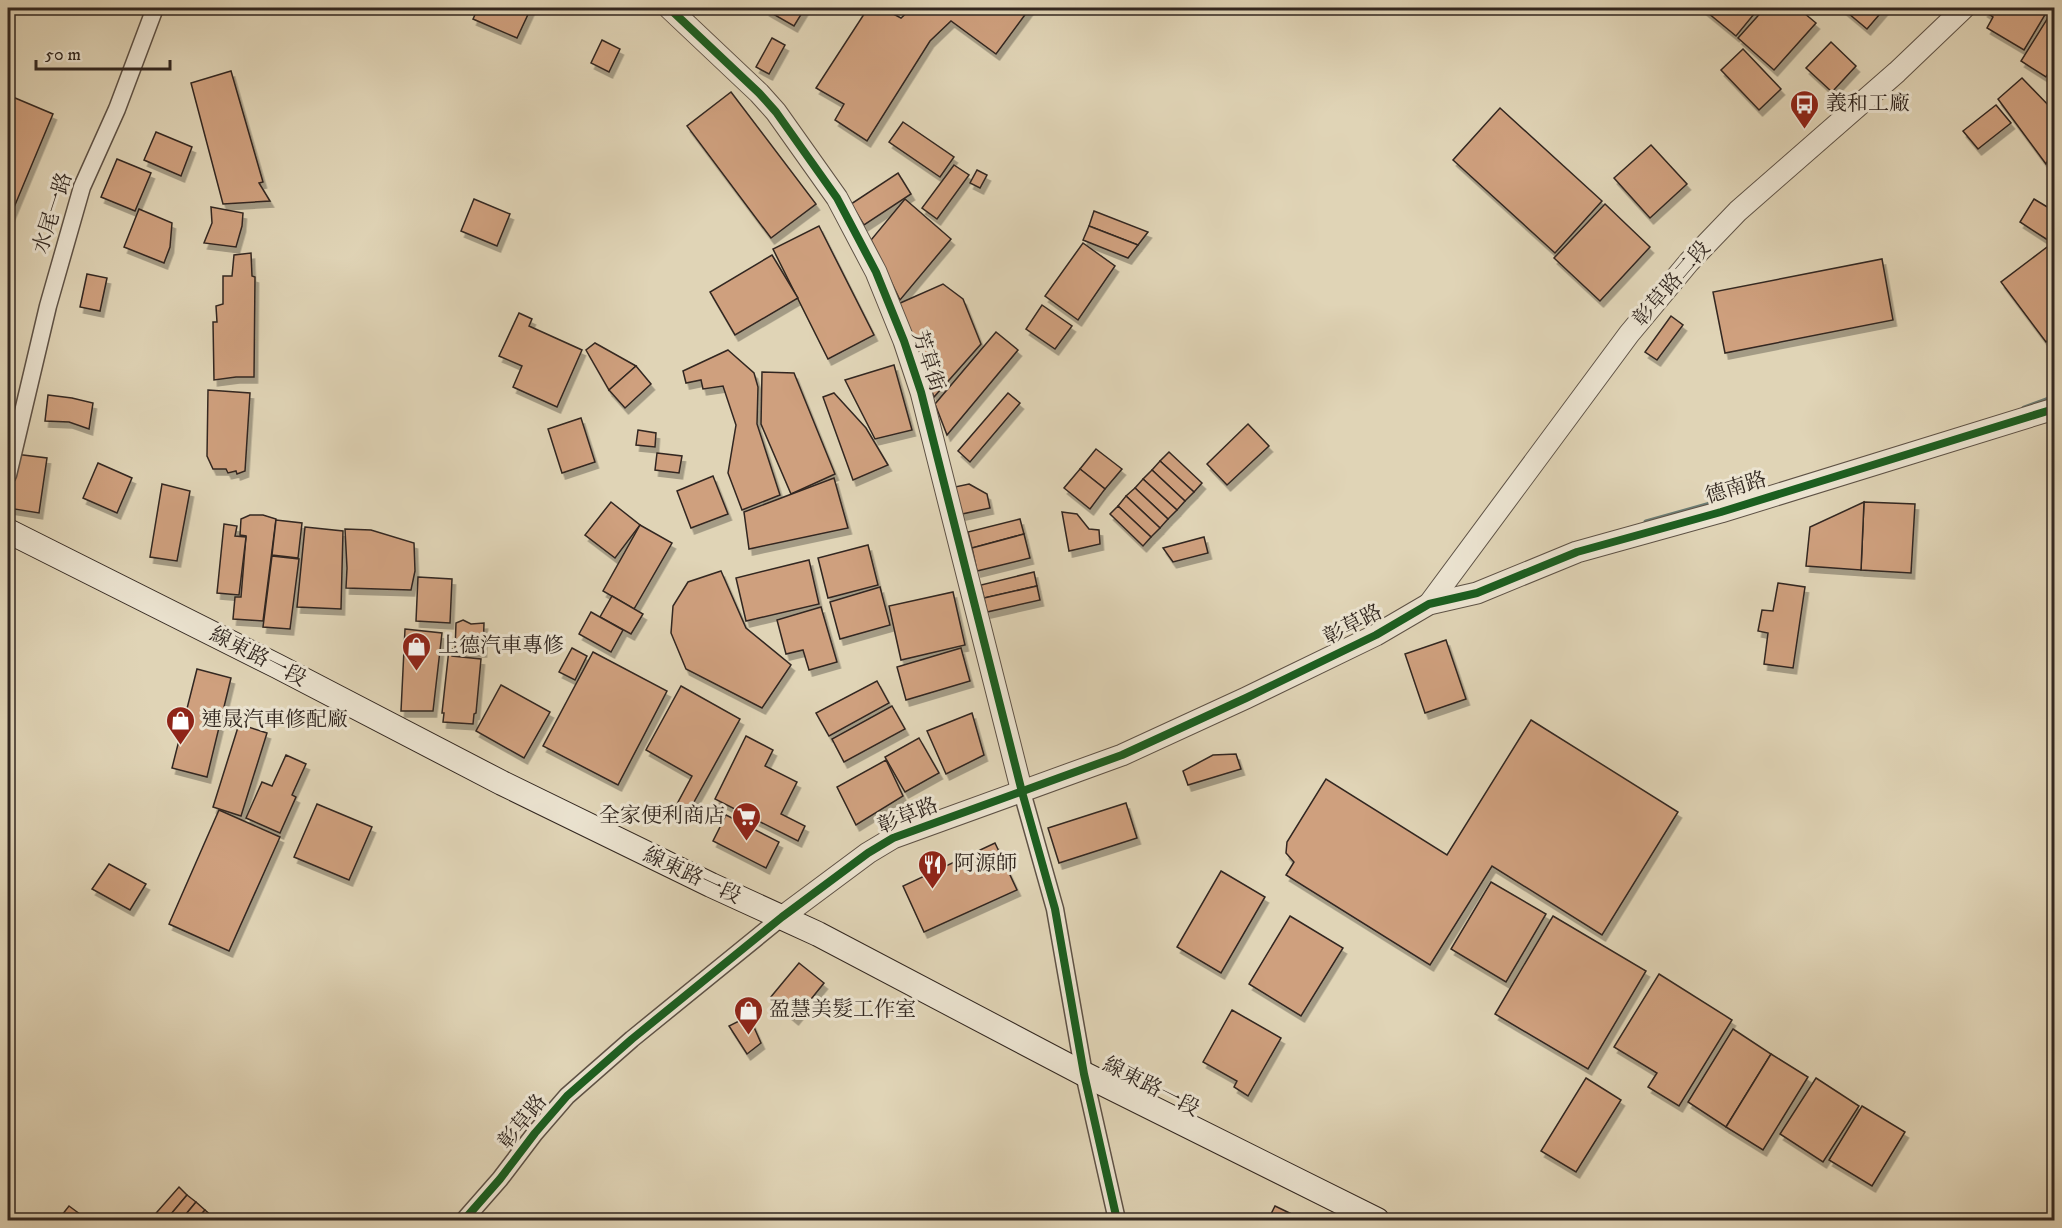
<svg xmlns="http://www.w3.org/2000/svg" width="2062" height="1228" viewBox="0 0 2062 1228" font-family="'IM FELL DW Pica','Noto Serif TC',serif">
	<style>
		.lines { fill: none; stroke-linecap: round; stroke-linejoin: round }
		.stream { stroke: #6d7e75; stroke-width: 5 }
		.building { fill: #cfa07e; stroke: #322720; stroke-width: 1.5; filter: url(#shadow) }
		.minor-casing { stroke: #5e5246; stroke-width: 19 }
		.tertiary-casing { stroke: #5e5246; stroke-width: 23 }
		.secondary-casing { stroke: #322720; stroke-width: 26 }
		.minor { stroke: #ebe3d0; stroke-width: 16 }
		.tertiary { stroke: #ebe3d0; stroke-width: 21 }
		.secondary { stroke: #ebe3d0; stroke-width: 24 }
		.cycleway-casing { stroke: #ebe3d0; stroke-width: 11 }
		.cycleway { stroke: #1b5e20; stroke-width: 8 }
		.labels { text-anchor: middle; dominant-baseline: central; stroke-width: 6; stroke-linejoin: round; paint-order: stroke }
		.poi-label { font-size: 21px; fill: #322720; stroke: #ebe3d0; text-anchor: start }
		.street-label { font-size: 21px; fill: #322720; stroke: #ebe3d0 }
	</style>
	<defs>
		<filter id="shadow"><feDropShadow dx="3.5" dy="6" stdDeviation="0" flood-color="#0004"/></filter>
	</defs>
	<rect width="100%" height="100%" fill="#e0d4b6"/>
	<filter id="stains"><feTurbulence type="fractalNoise" baseFrequency=".00333" numOctaves="4"/><feColorMatrix values="0 0 0 0 .2 0 0 0 0 .09 0 0 0 0 .02 0 0 0 .5 -.17"/></filter>
	<radialGradient id="worn" r=".72"><stop offset=".6" stop-color="#630" stop-opacity="0"/><stop offset="1" stop-color="#630" stop-opacity=".3"/></radialGradient>
	<g class="lines">
		<g class="stream">
			<path d="M2024 408 2054 397"/>
			<path d="M1646 522 1735 497"/>
		</g>
	</g>
	<g class="building">
		<path d="M478 8H531L517 38 473 19Z"/>
		<path d="M767 8H805L794 26 766 10Z"/>
		<path d="M868 8H882L901 18 912 8H921L936 14 941 8H1030L996 54 951 21 930 41 867 141 835 120 844 104 816 88Z"/>
		<path d="M1702 8H1759L1736 36Z"/>
		<path d="M1765 8H1798L1816 23 1774 70 1738 38Z"/>
		<path d="M1842 8H1885L1867 29Z"/>
		<path d="M1987 8H2049L2024 50 1987 28 1993 17 1984 11Z"/>
		<path d="M2054 8V62L2046 77 2021 61Z"/>
		<path d="M772 38 785 45 769 74 756 67Z"/>
		<path d="M602 40 620 49 609 72 591 63Z"/>
		<path d="M1831 42 1856 66 1832 92 1806 68Z"/>
		<path d="M1743 49 1781 89 1759 110 1721 70Z"/>
		<path d="M231 71 263 182 259 183 270 201 223 204 191 83Z"/>
		<path d="M2022 78 2054 111V148L2046 164 1998 99Z"/>
		<path d="M731 92 816 204 771 238 687 126Z"/>
		<path d="M8 95 53 114 10 217 8 216Z"/>
		<path d="M1996 105 2011 123 1978 149 1963 131Z"/>
		<path d="M1500 108 1602 201 1555 253 1453 160Z"/>
		<path d="M903 122 954 157 940 177 889 142Z"/>
		<path d="M156 132 192 147 181 176 144 160Z"/>
		<path d="M1651 145 1687 184 1650 218 1614 178Z"/>
		<path d="M117 159 151 173 135 211 101 197Z"/>
		<path d="M954 165 969 175 937 219 922 208Z"/>
		<path d="M977 170 987 175 980 188 970 183Z"/>
		<path d="M898 173 911 194 864 225 851 204Z"/>
		<path d="M474 199 510 214 497 246 461 231Z"/>
		<path d="M905 199 951 239 900 300 871 240Z"/>
		<path d="M2034 199 2054 211V244L2020 222Z"/>
		<path d="M1605 204 1650 247 1600 301 1554 258Z"/>
		<path d="M211 207 243 213 242 226 236 247 204 243 212 223Z"/>
		<path d="M139 209 172 223 170 247 164 263 124 247Z"/>
		<path d="M1094 211 1148 232 1138 245 1089 226Z"/>
		<path d="M819 226 874 335 828 359 773 249Z"/>
		<path d="M1089 226 1138 245 1128 258 1083 240Z"/>
		<path d="M1083 243 1115 266 1078 320 1045 296Z"/>
		<path d="M2051 244 2054 249V336L2046 342 2001 282Z"/>
		<path d="M251 253 252 276 255 277 254 377H236L214 380 213 322H217L216 306 223 304V276H232L234 255Z"/>
		<path d="M772 255 798 298 735 335 710 292Z"/>
		<path d="M1882 259 1893 320 1725 353 1713 292Z"/>
		<path d="M87 274 107 278 100 311 80 307Z"/>
		<path d="M943 284 963 299 981 344 934 397 898 304Z"/>
		<path d="M1042 305 1072 326 1055 349 1026 329Z"/>
		<path d="M519 313 532 319 529 326 582 350 557 407 513 387 522 366 499 356Z"/>
		<path d="M1671 316 1683 325 1657 360 1645 352Z"/>
		<path d="M996 332 1018 350 947 435 935 404Z"/>
		<path d="M595 343 636 366 609 390 586 350Z"/>
		<path d="M728 350 754 373 758 387 757 424 780 495 742 510 728 473 736 425 723 386 703 389 701 380 686 383 683 371Z"/>
		<path d="M894 365 912 430 875 439 845 380Z"/>
		<path d="M636 366 651 384 625 408 609 390Z"/>
		<path d="M762 372 794 373 835 474 791 494 761 424Z"/>
		<path d="M208 390 250 393 245 471 237 474 236 471 228 473 226 469H213L207 456Z"/>
		<path d="M834 393 866 428 888 465 853 480 823 397Z"/>
		<path d="M1008 393 1020 403 970 462 958 451Z"/>
		<path d="M48 395 72 398 93 403 89 429 69 422 45 421Z"/>
		<path d="M581 418 595 462 562 473 548 429Z"/>
		<path d="M1248 424 1269 446 1227 485 1207 464Z"/>
		<path d="M638 430 656 433 655 447 636 445Z"/>
		<path d="M1096 449 1122 469 1105 489 1080 469Z"/>
		<path d="M1169 452 1202 483 1194 492 1160 461Z"/>
		<path d="M657 453 682 456 679 473 655 470Z"/>
		<path d="M15 454 47 458 39 513 8 508Z"/>
		<path d="M1160 461 1194 492 1185 501 1152 470Z"/>
		<path d="M98 463 132 478 117 513 83 498Z"/>
		<path d="M1080 469 1105 489 1090 509 1064 488Z"/>
		<path d="M1152 470 1185 501 1177 510 1143 479Z"/>
		<path d="M713 476 728 514 691 528 677 491Z"/>
		<path d="M834 478 848 528 749 549 744 512Z"/>
		<path d="M1143 479 1177 510 1168 519 1135 488Z"/>
		<path d="M162 484 190 491 177 561 150 557Z"/>
		<path d="M969 484 987 494 990 508 962 514 955 487Z"/>
		<path d="M1135 488 1168 519 1160 528 1126 496Z"/>
		<path d="M1126 496 1160 528 1151 537 1118 506Z"/>
		<path d="M611 502 640 525 615 558 585 535Z"/>
		<path d="M1864 502 1915 504 1911 573 1861 570Z"/>
		<path d="M1864 502 1861 570 1806 566 1810 527Z"/>
		<path d="M1118 506 1151 537 1143 546 1110 514Z"/>
		<path d="M1062 512 1077 514 1089 529 1099 530 1100 544 1069 551Z"/>
		<path d="M250 515H263L276 519 263 621 233 619 235 597H241L246 536 240 535 241 519Z"/>
		<path d="M1020 519 1024 534 972 548 968 532Z"/>
		<path d="M276 520 302 523 298 558 272 555Z"/>
		<path d="M224 524 237 526 235 536 246 537 239 595 217 593Z"/>
		<path d="M640 525 672 543 634 609 603 591Z"/>
		<path d="M305 527 343 531 341 609 297 607Z"/>
		<path d="M345 529 371 530 414 543 415 571 411 590 346 588 347 568Z"/>
		<path d="M1024 534 1030 558 977 571 972 548Z"/>
		<path d="M1204 537 1208 553 1173 562 1163 548Z"/>
		<path d="M868 545 878 585 828 598 818 558Z"/>
		<path d="M272 556 299 559 290 629 263 627Z"/>
		<path d="M809 560 819 604 746 621 736 578Z"/>
		<path d="M721 571 746 628 791 665 762 708 686 669 671 633 673 606 688 582Z"/>
		<path d="M1034 572 1037 586 984 598 981 585Z"/>
		<path d="M418 577 452 579 450 623 416 621Z"/>
		<path d="M1778 583 1805 587 1793 668 1764 664 1768 633 1758 631 1762 610 1773 611Z"/>
		<path d="M1037 586 1040 600 987 612 984 598Z"/>
		<path d="M880 587 890 625 840 639 830 602Z"/>
		<path d="M953 592 965 645 901 660 889 606Z"/>
		<path d="M612 596 643 614 631 634 600 617Z"/>
		<path d="M821 607 837 662 809 670 803 650 786 654 777 620Z"/>
		<path d="M591 612 623 630 611 652 579 634Z"/>
		<path d="M463 620 471 624 484 623 483 651H455L456 623Z"/>
		<path d="M405 629 442 633 433 711H401Z"/>
		<path d="M1446 640 1466 699 1425 713 1405 654Z"/>
		<path d="M572 648 587 656 575 680 559 672Z"/>
		<path d="M961 648 970 681 906 700 897 667Z"/>
		<path d="M449 649H452V656L481 659 476 713 474 714 473 724 443 722 444 713H442Z"/>
		<path d="M593 652 667 691 618 785 543 746Z"/>
		<path d="M197 669 231 678 207 777 172 768Z"/>
		<path d="M877 681 889 703 829 736 816 713Z"/>
		<path d="M501 685 550 712 524 758 476 731Z"/>
		<path d="M681 686 740 719 689 811 677 804 692 776 646 750Z"/>
		<path d="M892 706 905 729 844 762 832 739Z"/>
		<path d="M972 713 984 755 946 774 927 731Z"/>
		<path d="M1531 720 1678 812 1602 935 1492 866 1430 965 1286 875 1294 862 1286 853 1287 842 1326 779 1447 855Z"/>
		<path d="M239 724 267 733 241 816 213 807Z"/>
		<path d="M746 736 773 750 765 766 797 782 781 814 805 826 798 841 715 799Z"/>
		<path d="M919 738 939 773 905 792 885 757Z"/>
		<path d="M1236 754 1241 769 1188 785 1183 771 1213 755Z"/>
		<path d="M286 755 306 764 292 795 296 797 280 833 246 818 262 782 272 786Z"/>
		<path d="M886 760 903 796 856 825 837 787Z"/>
		<path d="M1126 803 1137 838 1059 863 1048 828Z"/>
		<path d="M317 804 372 827 349 880 294 857Z"/>
		<path d="M219 810 280 837 229 951 169 924Z"/>
		<path d="M726 815 779 842 766 868 713 841Z"/>
		<path d="M995 843 1017 890 924 932 903 886Z"/>
		<path d="M109 864 146 884 130 910 92 889Z"/>
		<path d="M1221 871 1265 897 1221 973 1177 947Z"/>
		<path d="M1491 882 1546 914 1506 982 1451 949Z"/>
		<path d="M1290 916 1343 948 1301 1016 1249 984Z"/>
		<path d="M1553 916 1646 971 1588 1069 1495 1014Z"/>
		<path d="M799 963 824 983 795 1019 770 998Z"/>
		<path d="M1659 974 1732 1020 1679 1106 1648 1087 1657 1073 1614 1047Z"/>
		<path d="M1232 1010 1281 1038 1248 1096 1234 1087 1237 1081 1203 1062Z"/>
		<path d="M749 1016 761 1043 747 1054 729 1026Z"/>
		<path d="M1733 1029 1771 1054 1726 1127 1688 1102Z"/>
		<path d="M1771 1054 1808 1077 1763 1150 1726 1127Z"/>
		<path d="M1586 1078 1621 1100 1576 1172 1541 1151Z"/>
		<path d="M1816 1078 1859 1106 1823 1162 1780 1134Z"/>
		<path d="M1862 1106 1905 1132 1872 1186 1829 1160Z"/>
		<path d="M179 1187 187 1195 166 1220H150Z"/>
		<path d="M187 1195 196 1202 181 1220H166Z"/>
		<path d="M196 1202 205 1210 196 1220H181Z"/>
		<path d="M69 1206 88 1220H58Z"/>
		<path d="M1275 1206 1304 1220H1268Z"/>
		<path d="M205 1210 214 1218 211 1220H196Z"/>
	</g>
	<g class="lines">
		<defs>
			<g id="minor">
				<path d="M8 475 48 306 82 187 117 109 155 8"/>
				<path d="M1022 792 1055 909 1084 1074 1117 1220"/>
				<path d="M464 1220 500 1179 535 1133 567 1096 632 1039 782 917"/>
			</g>
			<g id="tertiary">
				<path d="M669 8 759 93 776 112 837 198 876 272 904 341 921 392 1022 792"/>
				<path d="M1429 604 1629 334 1689 262 1738 211 1897 72 1964 8"/>
				<path d="M782 917 868 853 893 838 1122 755 1246 698 1376 635 1429 604 1477 593 1577 552 1721 512 2054 409"/>
			</g>
			<path id="secondary" d="M8 531 277 666 502 783 711 885 818 934 1084 1074 1377 1220"/>
		</defs>
		<use href="#minor" class="minor-casing"/>
		<use href="#tertiary" class="tertiary-casing"/>
		<use href="#secondary" class="secondary-casing"/>
		<use href="#minor" class="minor"/>
		<use href="#tertiary" class="tertiary"/>
		<use href="#secondary" class="secondary"/>
		<defs>
			<g id="cycleway">
				<path d="M669 8 759 93 776 112 837 198 876 272 904 341 921 392 1022 792 1055 909 1084 1074 1117 1220"/>
				<path d="M464 1220 500 1179 535 1133 567 1096 632 1039 782 917 868 853 893 838 1122 755 1246 698 1376 635 1429 604 1477 593 1577 552 1721 512 2054 409"/>
			</g>
		</defs>
		<use href="#cycleway" class="cycleway-casing"/>
		<use href="#cycleway" class="cycleway"/>
	</g>
	<defs>
		<symbol id="bus-pin" viewBox="-11 -11 22 30"><path d="M0 17L-7.5 6A9.5 9.5 0 1 1 7.5 6Z" fill="#8f2418" stroke="#ebe3d0"/><path d="M-5-6H5V4H4V6H2V4H-2V6H-4V4H-5ZM-3.5-4V0h7V-4ZM-3.5 1.2v1.5H-2V1.2ZM2 1.2v1.5H3.5V1.2Z" fill="#fff"/></symbol>
		<symbol id="shop-pin" viewBox="-11 -11 22 30"><path d="M0 17L-7.5 6A9.5 9.5 0 1 1 7.5 6Z" fill="#8f2418" stroke="#ebe3d0"/><path d="M-5-2.5h2.3a2.7 3.5 0 0 1 5.4 0H5L5.5 6h-11ZM-1.5-2.5h3a1.5 2.3 0 0 0-3 0Z" fill="#fff"/></symbol>
		<symbol id="supermarket-pin" viewBox="-11 -11 22 30"><path d="M0 17L-7.5 6A9.5 9.5 0 1 1 7.5 6Z" fill="#8f2418" stroke="#ebe3d0"/><path d="M-6-5.5h2.5l.6 2H6L4.5 2H-2.5L-4.4-4H-6ZM-1.5 3.2a1.3 1.3 0 1 0 .1 0ZM3 3.2a1.3 1.3 0 1 0 .1 0Z" fill="#fff"/></symbol>
		<symbol id="restaurant-pin" viewBox="-11 -11 22 30"><path d="M0 17L-7.5 6A9.5 9.5 0 1 1 7.5 6Z" fill="#8f2418" stroke="#ebe3d0"/><path d="M-5-6h1v4h1v-4h1v4h1v-4h1v5L-1.5 .5V6h-2V.5L-5-1ZM5-6V6H3V1.5H1.5Q1.5-4 5-6Z" fill="#fff"/></symbol>
	</defs>
	<g fill-rule="evenodd">
		<use href="#bus-pin" x="1788" y="88" width="33" height="45"/>
		<use href="#shop-pin" x="400" y="630" width="33" height="45"/>
		<use href="#shop-pin" x="164" y="704" width="33" height="45"/>
		<use href="#supermarket-pin" x="730" y="800" width="33" height="45"/>
		<use href="#restaurant-pin" x="916" y="848" width="33" height="45"/>
		<use href="#shop-pin" x="732" y="994" width="33" height="45"/>
	</g>
	<g class="labels">
		<g class="poi-label">
			<text x="1826" y="104">義和工廠</text>
			<text x="438" y="646">上德汽車專修</text>
			<text x="201" y="720">連晟汽車修配廠</text>
			<text x="725" y="816" text-anchor="end">全家便利商店</text>
			<text x="954" y="864">阿源師</text>
			<text x="769" y="1010">盈慧美髮工作室</text>
		</g>
		<g class="street-label">
			<text transform="translate(53 213) rotate(-72)">水尾一路</text>
			<text transform="translate(1672 284) rotate(-49)">彰草路二段</text>
			<text transform="translate(928 361) rotate(72)">芳草街</text>
			<text transform="translate(1736 488) rotate(-17)">德南路</text>
			<text transform="translate(1353 625) rotate(-27)">彰草路</text>
			<text transform="translate(258 657) rotate(27)">線東路一段</text>
			<text transform="translate(908 816) rotate(-22)">彰草路</text>
			<text transform="translate(692 876) rotate(25)">線東路一段</text>
			<text transform="translate(1151 1087) rotate(27)">線東路一段</text>
			<text transform="translate(523 1122) rotate(-51)">彰草路</text>
		</g>
	</g>
	<rect width="2062" height="1228" fill="none" stroke="#e0d4b6" stroke-width="30"/>
	<rect x="9" y="9" width="2044" height="1210" fill="none" stroke="#322720" stroke-width="3"/>
	<rect x="15" y="15" width="2032" height="1198" fill="none" stroke="#322720" stroke-width="1.5"/>
	<path d="M36 60v9h134v-9" fill="none" stroke="#322720" stroke-width="3"/>
	<text x="45" y="60" font-size="18" fill="#322720" stroke="#ebe3d0" stroke-width="4.5" paint-order="stroke">50 m</text>
	<rect width="100%" height="100%" filter="url(#stains)"/>
	<rect width="100%" height="100%" fill="url(#worn)"/>
</svg>
